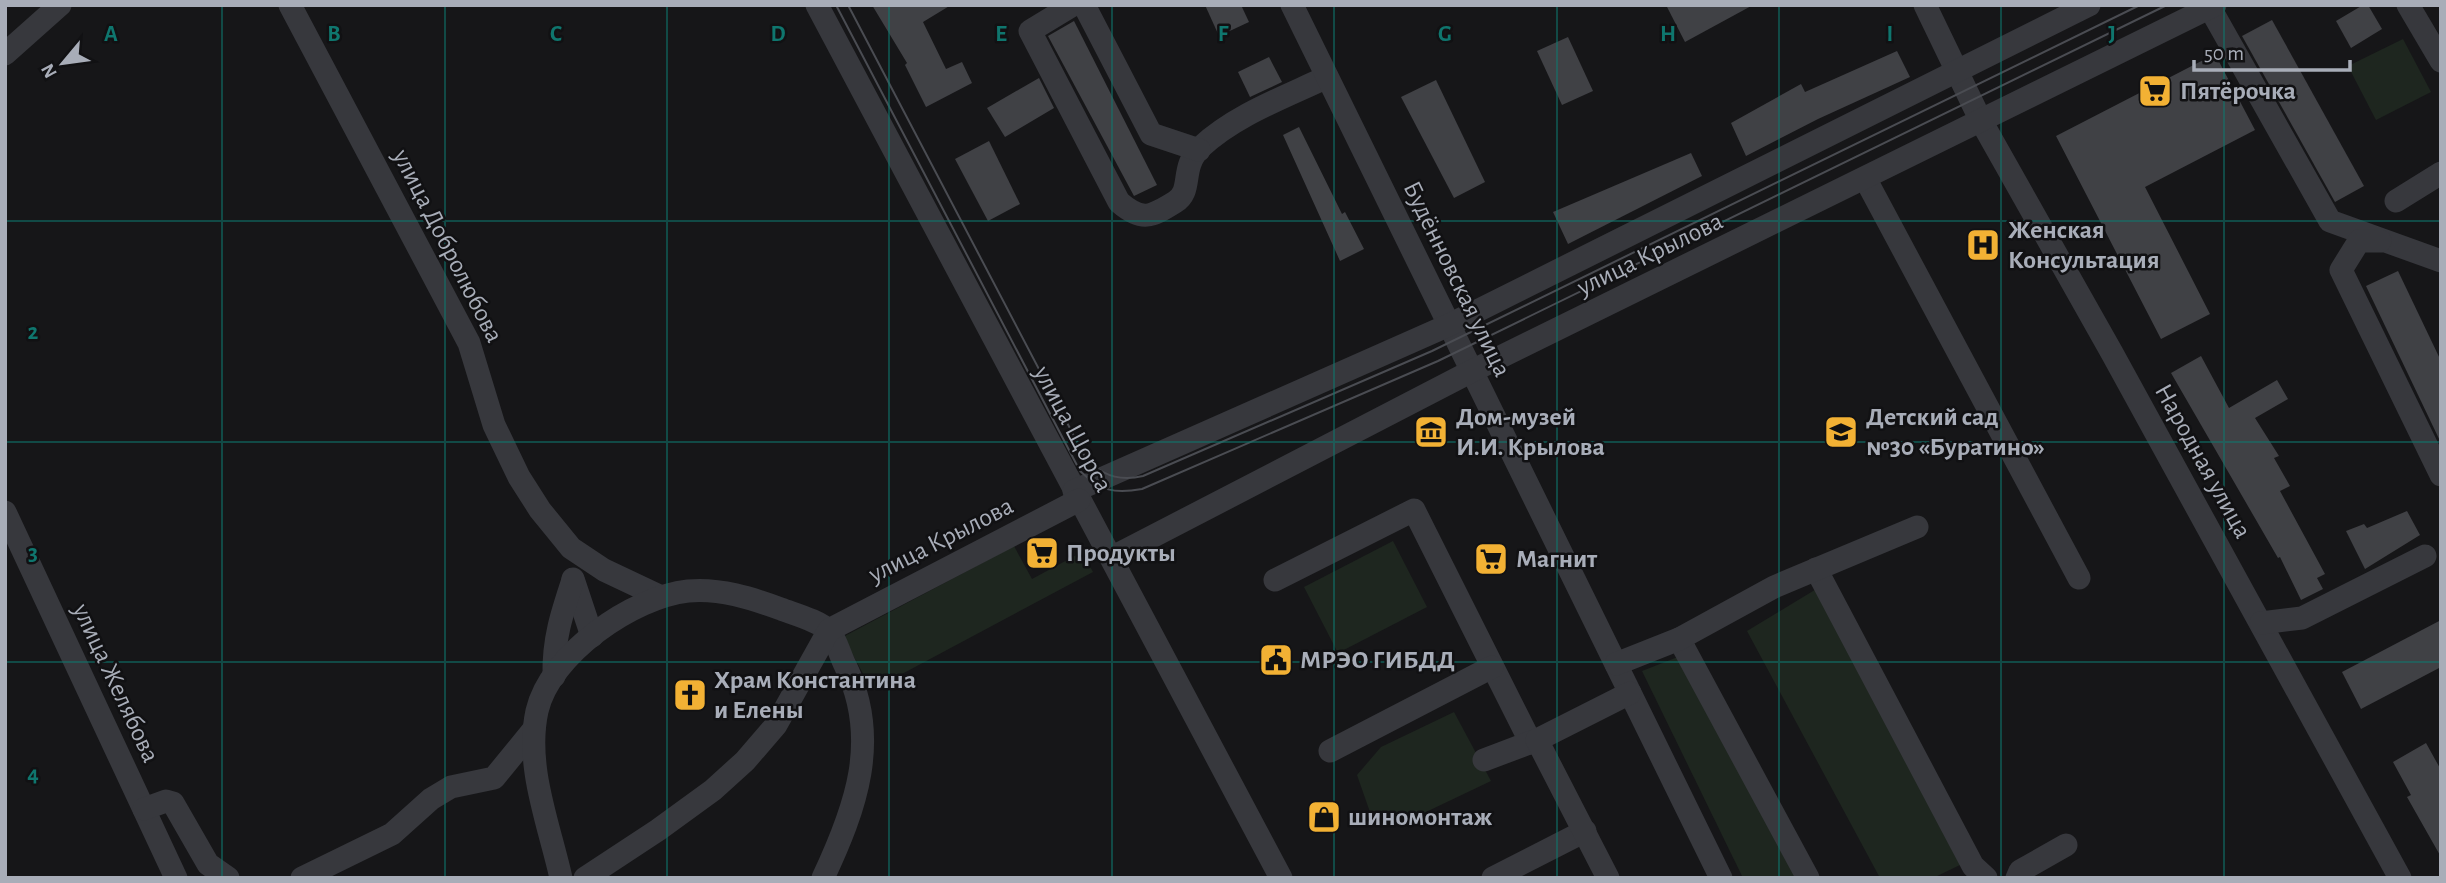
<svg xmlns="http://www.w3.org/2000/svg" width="2446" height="883" viewBox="0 0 2446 883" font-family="'Alegreya Sans',sans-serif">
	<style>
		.green { fill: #1e261f }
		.building { fill: #404145 }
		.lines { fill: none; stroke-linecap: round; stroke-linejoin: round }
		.minor { stroke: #37383d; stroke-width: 23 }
		.tram { stroke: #4a4c52; stroke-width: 2 }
		.grid { fill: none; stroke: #0f766e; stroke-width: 2; stroke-opacity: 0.55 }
		.labels { text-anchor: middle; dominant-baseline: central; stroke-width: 5; stroke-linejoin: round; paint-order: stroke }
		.poi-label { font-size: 26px; font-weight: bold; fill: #a8adb8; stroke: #111113; text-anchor: start }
		.street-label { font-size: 26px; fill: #a8adb8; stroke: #111113 }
		.grid-label { font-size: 23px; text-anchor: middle; font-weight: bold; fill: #0f766e; stroke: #111113; stroke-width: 5; stroke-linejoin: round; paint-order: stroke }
	</style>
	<rect width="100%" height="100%" fill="#161618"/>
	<g class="green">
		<path d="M2403 39 2431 92 2376 120 2348 66Z"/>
		<path d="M1393 541 1427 607 1338 653 1304 587Z"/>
		<path d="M1014 546 1032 579 1082 552 1093 572 872 690 843 637Z"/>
		<path d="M1818 588 1960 865 1933 878H1880L1747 631Z"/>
		<path d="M1693 651 1810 878H1743L1642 671Z"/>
		<path d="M1454 712 1491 781 1405 822 1371 815 1357 775 1381 747Z"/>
	</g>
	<g class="building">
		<path d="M872 5H951L923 22 946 69 962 62 972 83 926 107 905 65 907 63Z"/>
		<path d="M1205 5H1241L1249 22 1219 36Z"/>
		<path d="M1666 5H1753L1685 42Z"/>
		<path d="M2363 5H2368L2382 29 2351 48 2336 21Z"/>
		<path d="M2272 20 2364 186 2335 202 2242 36Z"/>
		<path d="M1074 21 1157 185 1134 196 1048 36Z"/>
		<path d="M1568 37 1593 91 1562 105 1537 51Z"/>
		<path d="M1897 51 1910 77 1818 119 1746 156 1731 123 1801 84 1805 92Z"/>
		<path d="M2215 54 2255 130 2145 187 2210 314 2161 339 2056 136Z"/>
		<path d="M1269 57 1282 82 1250 97 1238 72Z"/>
		<path d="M1039 78 1054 108 1005 137 987 108Z"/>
		<path d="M1436 80 1485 182 1454 198 1401 97Z"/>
		<path d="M1299 127 1342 214 1345 212 1364 249 1340 261 1283 135Z"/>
		<path d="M989 141 1020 204 988 221 955 159Z"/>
		<path d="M1691 153 1702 176 1568 244 1553 212Z"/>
		<path d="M2398 271 2441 361V443L2366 286Z"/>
		<path d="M2201 356 2229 408 2277 380 2288 399 2255 418 2279 456 2274 458 2290 486 2280 491 2325 574 2317 578 2323 589 2301 600 2280 557 2278 558 2171 373Z"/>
		<path d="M2407 511 2420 535 2365 569 2346 531 2364 524 2367 528Z"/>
		<path d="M2441 620V667L2361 709 2342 672Z"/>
		<path d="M2426 743 2441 770V857L2407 797 2411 795 2393 762Z"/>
	</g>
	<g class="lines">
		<g class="minor">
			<path d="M290 5 469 343 494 425 519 477 540 510 571 548 604 570 659 596"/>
			<path d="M817 5 1281 878"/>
			<path d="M1073 5 1030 31 1119 202C1142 222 1151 217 1175 202 1194 190 1179 168 1201 147 1235 115 1285 97 1327 77"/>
			<path d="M1084 5 1151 134 1199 150"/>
			<path d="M1292 5 1721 878"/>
			<path d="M1925 5 1980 119 2112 353 2400 878"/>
			<path d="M2408 5 2441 61"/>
			<path d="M2210 8 2330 221 2441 261"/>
			<path d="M5 54 60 5"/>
			<path d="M1866 180 2079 578"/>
			<path d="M2396 201 2441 173"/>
			<path d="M2380 241H2359L2341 270 2441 475"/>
			<path d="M1074 491 1449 325 2089 5"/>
			<path d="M5 512 176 878"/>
			<path d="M1113 557 1470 372 2215 5"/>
			<path d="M1816 569 1973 866 1986 878"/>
			<path d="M573 579 592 636"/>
			<path d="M1275 580 1414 510 1531 743"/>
			<path d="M2261 623 2302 618 2425 556"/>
			<path d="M1679 639 1808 878"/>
			<path d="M1616 664 1679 639 1774 587 1917 527"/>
			<path d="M554 676C553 640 562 613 573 580"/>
			<path d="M1330 751 1492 667"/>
			<path d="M1484 760 1537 740"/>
			<path d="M144 809 166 801 173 803 208 864 228 878"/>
			<path d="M302 878 392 834 431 799 451 787 494 778 534 729"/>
			<path d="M561 878C549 824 525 766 537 711 550 654 633 597 688 591 720 588 751 598 781 609 794 614 820 621 829 631 836 639 840 655 845 665 881 739 856 808 823 878"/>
			<path d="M585 878 658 830 713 790 745 761 776 725 829 630 1079 500"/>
			<path d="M1493 878 1585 831"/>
			<path d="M1608 878 1537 740 1630 693"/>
			<path d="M2017 878 2020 871 2066 845"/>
		</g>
		<g class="tram">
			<path d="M836 5 1080 471C1101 491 1114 494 1142 489L1438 361 2167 5"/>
			<path d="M848 5 1084 455C1099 475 1118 482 1143 476L1432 351 2140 5"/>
		</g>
	</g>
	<path class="grid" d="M222 5V878M445 5V878M667 5V878M889 5V878M1112 5V878M1334 5V878M1557 5V878M1779 5V878M2001 5V878M2224 5V878M5 221H2441M5 442H2441M5 662H2441"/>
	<defs>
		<symbol id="supermarket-square" viewBox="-11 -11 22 22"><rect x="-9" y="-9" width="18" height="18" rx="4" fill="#f2b134" stroke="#111113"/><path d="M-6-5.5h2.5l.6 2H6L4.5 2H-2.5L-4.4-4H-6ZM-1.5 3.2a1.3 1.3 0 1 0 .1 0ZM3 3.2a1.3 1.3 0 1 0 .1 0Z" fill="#111"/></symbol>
		<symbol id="hospital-square" viewBox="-11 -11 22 22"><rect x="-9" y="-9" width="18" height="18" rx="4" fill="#f2b134" stroke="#111113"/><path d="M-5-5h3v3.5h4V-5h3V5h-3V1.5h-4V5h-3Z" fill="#111"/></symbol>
		<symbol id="museum-square" viewBox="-11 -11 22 22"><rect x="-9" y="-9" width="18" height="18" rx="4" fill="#f2b134" stroke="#111113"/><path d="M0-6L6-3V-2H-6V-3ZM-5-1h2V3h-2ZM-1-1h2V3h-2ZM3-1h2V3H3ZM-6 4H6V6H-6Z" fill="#111"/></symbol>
		<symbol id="school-square" viewBox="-11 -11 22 22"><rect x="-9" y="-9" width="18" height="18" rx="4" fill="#f2b134" stroke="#111113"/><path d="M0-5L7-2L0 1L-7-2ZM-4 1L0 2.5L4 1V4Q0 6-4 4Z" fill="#111"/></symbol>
		<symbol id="civic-square" viewBox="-11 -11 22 22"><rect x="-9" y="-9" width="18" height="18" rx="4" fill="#f2b134" stroke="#111113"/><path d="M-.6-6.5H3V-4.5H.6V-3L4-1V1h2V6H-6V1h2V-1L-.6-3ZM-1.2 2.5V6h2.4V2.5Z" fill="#111"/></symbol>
		<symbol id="church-square" viewBox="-11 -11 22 22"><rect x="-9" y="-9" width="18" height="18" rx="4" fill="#f2b134" stroke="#111113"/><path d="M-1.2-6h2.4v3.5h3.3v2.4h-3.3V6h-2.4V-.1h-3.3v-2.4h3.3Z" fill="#111"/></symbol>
		<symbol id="shop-square" viewBox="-11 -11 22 22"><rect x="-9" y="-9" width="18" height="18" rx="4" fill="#f2b134" stroke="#111113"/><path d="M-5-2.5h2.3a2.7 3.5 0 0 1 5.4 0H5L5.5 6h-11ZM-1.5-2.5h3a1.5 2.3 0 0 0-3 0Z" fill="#111"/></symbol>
	</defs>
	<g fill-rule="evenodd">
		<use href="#supermarket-square" x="2136" y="72" width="38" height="38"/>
		<use href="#hospital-square" x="1964" y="226" width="38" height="38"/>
		<use href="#museum-square" x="1412" y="413" width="38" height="38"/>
		<use href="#school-square" x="1822" y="413" width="38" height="38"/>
		<use href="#supermarket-square" x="1023" y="534" width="38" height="38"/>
		<use href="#supermarket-square" x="1472" y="540" width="38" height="38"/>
		<use href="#civic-square" x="1257" y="641" width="38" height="38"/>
		<use href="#church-square" x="671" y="676" width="38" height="38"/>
		<use href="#shop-square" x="1305" y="798" width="38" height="38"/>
	</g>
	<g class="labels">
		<g class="poi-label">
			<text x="2180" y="91">Пятёрочка</text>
			<text x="2008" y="230">Женская<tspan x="2008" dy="30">Консультация</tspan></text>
			<text x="1456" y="417">Дом-музей<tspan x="1456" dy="30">И.И. Крылова</tspan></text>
			<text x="1866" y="417">Детский сад<tspan x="1866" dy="30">№30 «Буратино»</tspan></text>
			<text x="1066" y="553">Продукты</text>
			<text x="1516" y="559">Магнит</text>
			<text x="1300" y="660">МРЭО ГИБДД</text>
			<text x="714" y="680">Храм Константина<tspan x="714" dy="30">и Елены</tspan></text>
			<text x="1348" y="817">шиномонтаж</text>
		</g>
		<g class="street-label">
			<text transform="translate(448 246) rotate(63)">улица Добролюбова</text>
			<text transform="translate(1650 254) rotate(-26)">улица Крылова</text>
			<text transform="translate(1457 279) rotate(64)">Будённовская улица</text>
			<text transform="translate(1073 429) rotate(62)">улица Щорса</text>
			<text transform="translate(2203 461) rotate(61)">Народная улица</text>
			<text transform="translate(941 540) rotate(-27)">улица Крылова</text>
			<text transform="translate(116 683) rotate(65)">улица Желябова</text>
		</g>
	</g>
	<g class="grid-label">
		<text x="111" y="41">A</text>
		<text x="334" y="41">B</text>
		<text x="556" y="41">C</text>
		<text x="778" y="41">D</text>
		<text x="1001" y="41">E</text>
		<text x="1223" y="41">F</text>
		<text x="1445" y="41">G</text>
		<text x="1668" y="41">H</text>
		<text x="1890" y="41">I</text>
		<text x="2112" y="41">J</text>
		<text x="33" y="339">2</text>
		<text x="33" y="560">3</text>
		<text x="33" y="781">4</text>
	</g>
	<rect width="2446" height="883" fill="none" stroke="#a8adb8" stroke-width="14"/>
	<g transform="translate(63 63) rotate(241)" stroke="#111113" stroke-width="5" paint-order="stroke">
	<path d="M0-5L12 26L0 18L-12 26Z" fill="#a8adb8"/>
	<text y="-10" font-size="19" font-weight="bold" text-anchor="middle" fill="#a8adb8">N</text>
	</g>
	<path d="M2194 60v10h156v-10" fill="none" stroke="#a8adb8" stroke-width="3.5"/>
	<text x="2204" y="60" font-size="21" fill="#a8adb8" stroke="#111113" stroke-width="5" paint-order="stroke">50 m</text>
</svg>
